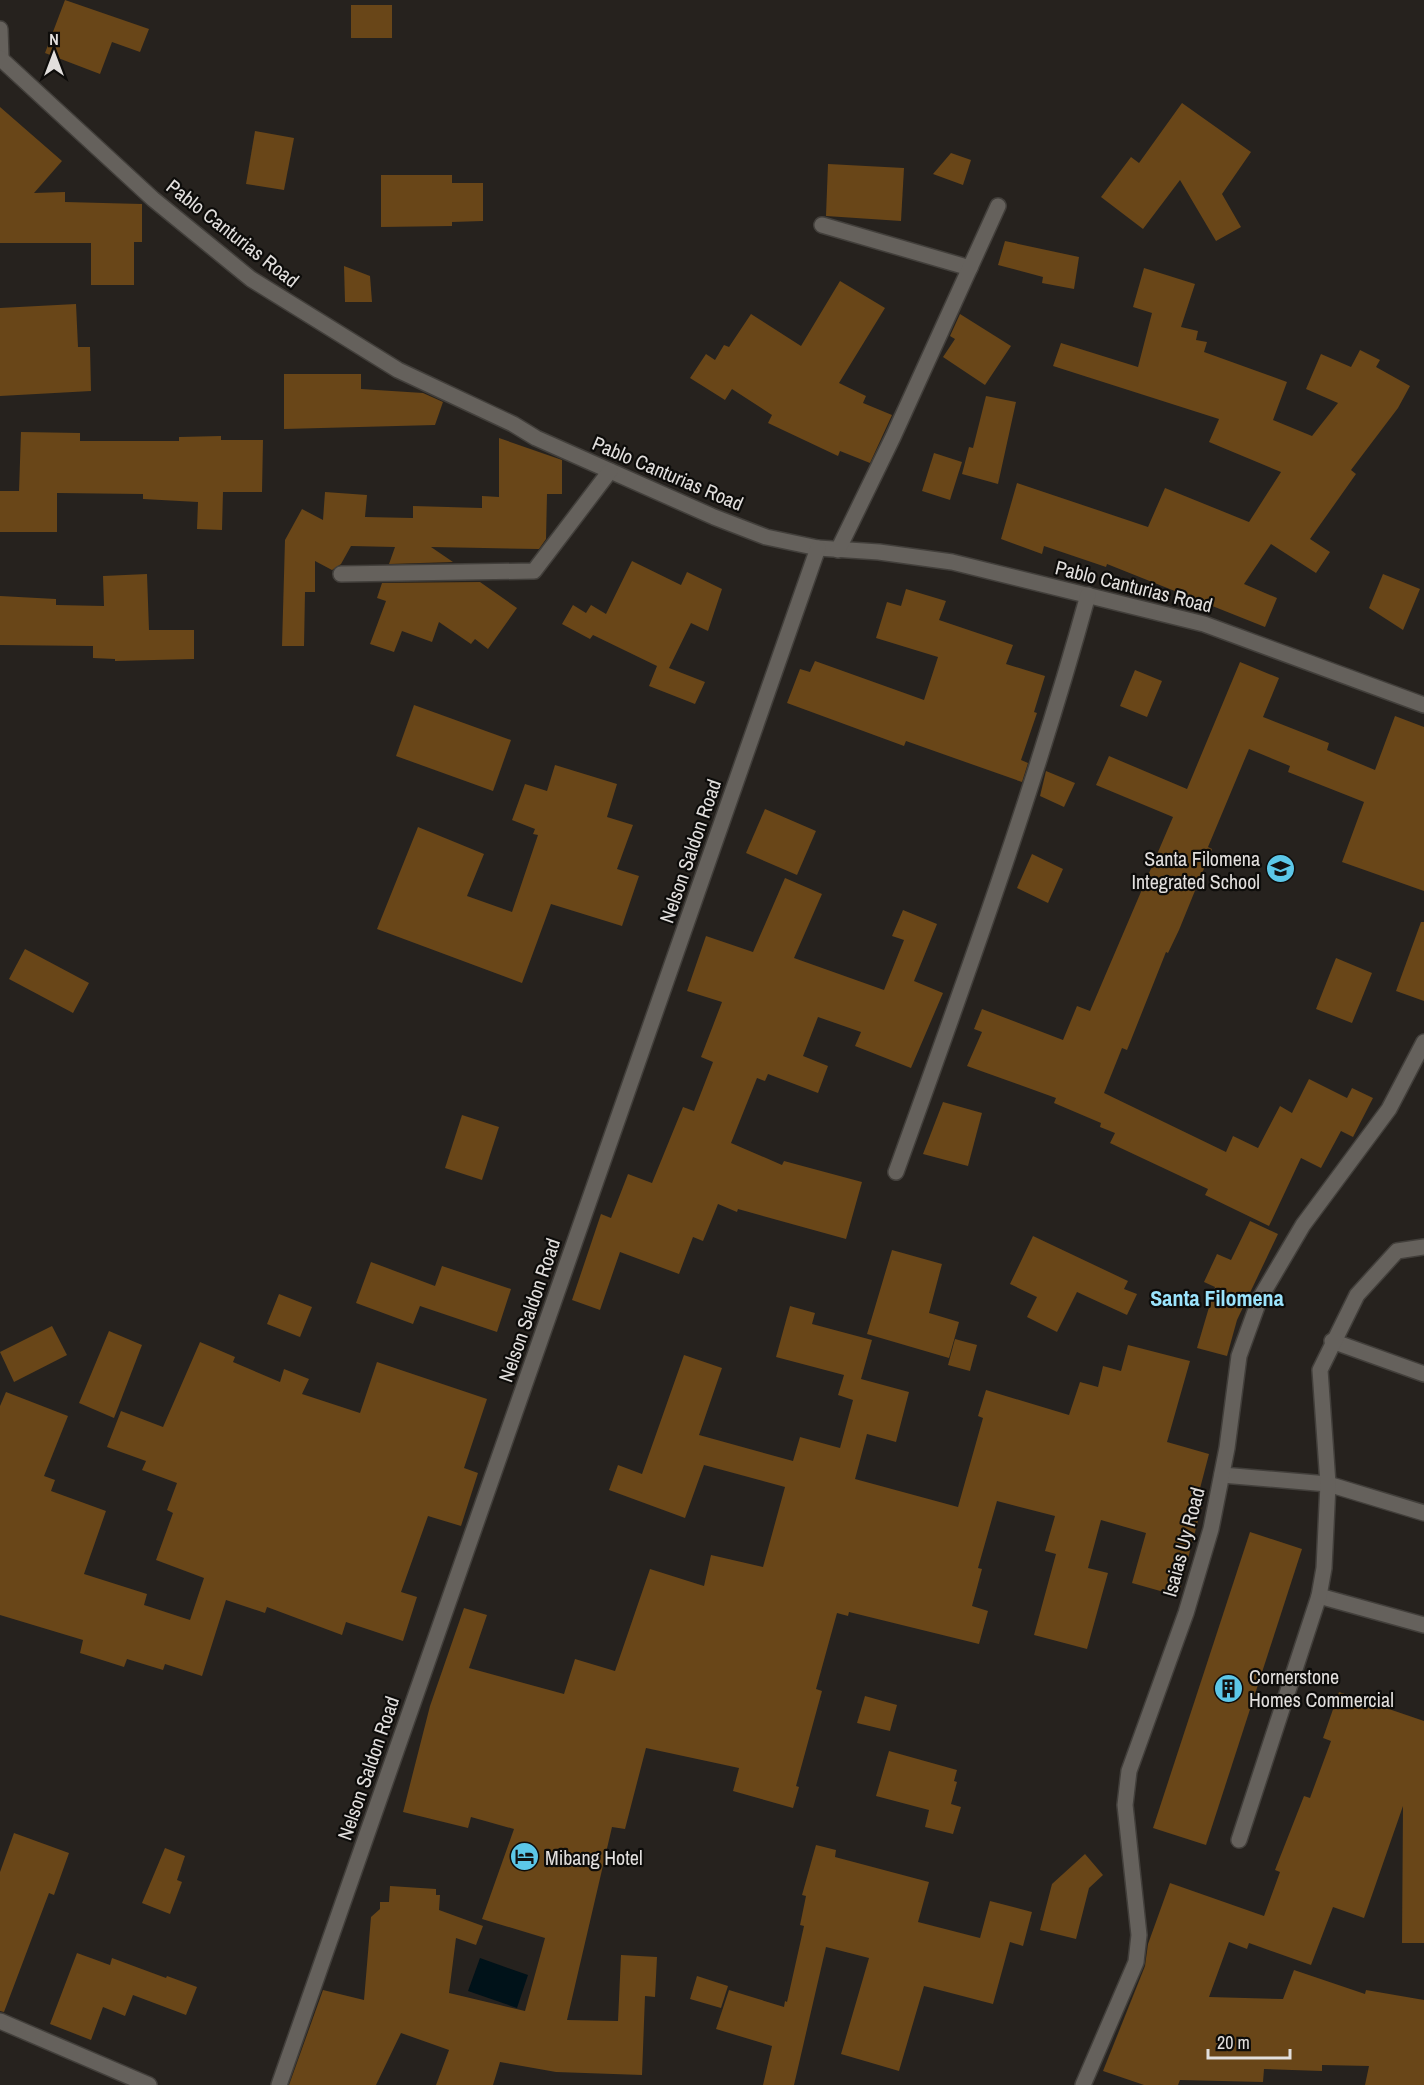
<svg xmlns="http://www.w3.org/2000/svg" width="1424" height="2085" viewBox="0 0 1424 2085" font-family="'Archivo Narrow',sans-serif">
	<style>
		.water { fill: #001219 }
		.building { fill: #694618 }
		.lines { fill: none; stroke-linecap: round; stroke-linejoin: round }
		.minor-casing { stroke: #423f3b; stroke-width: 18 }
		.minor { stroke: #65615c; stroke-width: 15 }
		.labels { text-anchor: middle; dominant-baseline: central; stroke-width: 4.5; stroke-linejoin: round; paint-order: stroke }
		.street-label { font-size: 20px; fill: #e2dfdd; stroke: #0d0c0a }
		.poi-label { font-size: 20px; fill: #e2dfdd; stroke: #0d0c0a; text-anchor: start }
		.quarter-label { font-size: 22px; font-weight: bold; fill: #9be4fd; stroke: #0d0c0a }
	</style>
	<rect width="100%" height="100%" fill="#26221e"/>
	<path class="water" d="M480 1958 528 1975 517 2008 468 1991Z"/>
	<g class="building">
		<path d="M65 0 149 29 140 52 112 42 100 74 45 53Z"/>
		<rect x="351" y="5" width="41" height="33"/>
		<path d="M1182 103 1251 152 1222 194 1241 227 1216 241 1180 180 1143 229 1101 197 1131 157 1139 163Z"/>
		<path d="M0 107 62 161 34 193 65 192V202L142 204V242H134V285H91V243H0Z"/>
		<path d="M255 131 294 138 284 190 246 184Z"/>
		<path d="M951 153 971 160 963 185 933 174Z"/>
		<path d="M828 164 904 168 901 221 826 216Z"/>
		<path d="M381 175H452V183H483V221L452 222V226L381 227Z"/>
		<path d="M1005 241 1079 257 1074 289 1042 283 1043 277 998 265Z"/>
		<path d="M344 266 370 276 372 302H345Z"/>
		<path d="M1144 268 1195 284 1181 327 1198 331 1196 340 1207 342 1204 352 1287 382 1273 420 1312 436 1338 403 1306 389 1321 354 1351 367 1360 350 1380 360 1376 367 1410 386 1398 408 1351 470 1356 474 1310 539 1330 552 1316 573 1271 544 1244 584 1277 598 1265 627 1107 564 1106 567 1044 546 1042 554 1001 539 1017 483 1148 527 1165 488 1249 522 1281 472 1209 442 1219 419 1053 366 1061 343 1138 367 1152 313 1133 307Z"/>
		<path d="M840 281 885 308 839 383 866 396 863 403 892 415 870 463 840 451 838 456 768 423 772 415 732 389 725 400 690 378 706 354 715 360 724 345 729 347 751 314 801 346Z"/>
		<path d="M76 304 78 347H90L91 391 0 396V308Z"/>
		<path d="M960 314 1011 346 985 385 943 357 955 339 950 336Z"/>
		<path d="M284 374H361V389L423 393 443 402 435 425 284 429Z"/>
		<path d="M986 396 1016 402 998 484 962 474 969 447 973 448Z"/>
		<path d="M21 432 80 433V441H179V437L221 436V440H263L262 492H223L222 530 197 529 198 502 143 499V494L57 493V532H0V491H19Z"/>
		<path d="M499 438 562 460V494H547L546 539 539 549 431 547 453 562 389 564 395 547 351 546 341 564 332 570 315 561V592H305L304 646H282L285 540 302 509 323 520 325 492 367 495 365 517 413 518V506L482 508V496L499 497Z"/>
		<path d="M934 453 962 462 950 500 922 491Z"/>
		<path d="M632 561 681 585 687 572 722 589 708 631 691 623 669 668 705 682 695 704 649 686 657 666 593 635 590 639 562 624 573 605 586 613 591 605 606 614Z"/>
		<path d="M147 574 149 630H194V659L115 661V659L93 658V646L0 645V596L56 599V605L104 606 103 576Z"/>
		<path d="M1383 574 1420 589 1403 630 1369 608Z"/>
		<path d="M480 582 517 608 488 649 475 639 471 644 439 622 432 642 402 631 394 652 370 644 386 601 377 598 382 583Z"/>
		<path d="M906 589 946 601 939 620 1013 645 1006 664 1045 676 1034 712 1037 713 1021 760 1028 763 1022 782 906 741 904 746 787 703 800 669 810 672 815 661 924 700 938 657 876 638 887 602 901 606Z"/>
		<path d="M1240 662 1279 678 1263 717 1329 743 1327 750 1375 770 1395 716 1424 727V891L1342 862 1364 802 1288 772 1290 766 1249 749 1208 847 1212 849 1179 930 1168 953 1166 952 1127 1050 1122 1048 1104 1093 1226 1152 1233 1136 1258 1148 1280 1106 1292 1113 1309 1079 1347 1098 1352 1088 1373 1098 1353 1137 1341 1131 1321 1168 1301 1158 1269 1226 1205 1195 1208 1189 1110 1143 1115 1133 1100 1127 1101 1123 1054 1103 1056 1098 967 1066 982 1032 974 1029 982 1009 1063 1040 1077 1006 1090 1011 1173 817 1096 785 1109 756 1187 789Z"/>
		<path d="M1135 670 1162 681 1147 717 1120 706Z"/>
		<path d="M414 705 511 740 493 791 396 756Z"/>
		<path d="M555 765 617 784 607 817 633 825 617 869 639 876 622 926 551 904 522 983 377 929 418 827 484 854 467 896 512 912 538 835 533 834 535 829 512 820 525 784 547 791Z"/>
		<path d="M1046 771 1075 783 1064 807 1040 796Z"/>
		<path d="M765 809 816 831 797 875 746 853Z"/>
		<path d="M1032 854 1063 869 1048 903 1017 888Z"/>
		<path d="M785 878 822 894 794 958 884 990 904 940 892 936 903 910 937 924 914 981 943 993 911 1068 855 1046 861 1032 818 1017 803 1056 828 1066 818 1093 768 1074 765 1081 757 1078 731 1143 782 1165 784 1161 862 1182 846 1239 738 1209 737 1212 718 1204 703 1241 693 1237 679 1274 620 1252 600 1310 572 1300 601 1214 611 1218 628 1174 652 1183 683 1107 694 1111 713 1062 701 1057 722 1002 687 991 706 936 753 952Z"/>
		<path d="M1421 922H1424V1001L1396 991Z"/>
		<path d="M25 949 89 983 73 1013 9 979Z"/>
		<path d="M1336 958 1372 973 1352 1023 1316 1009Z"/>
		<path d="M943 1102 982 1113 968 1166 923 1154Z"/>
		<path d="M462 1115 499 1127 482 1180 445 1168Z"/>
		<path d="M1250 1221 1278 1234 1237 1320 1227 1356 1197 1348 1215 1287 1204 1282 1217 1254 1231 1260Z"/>
		<path d="M1033 1236 1128 1281 1124 1289 1137 1294 1127 1315 1077 1292 1057 1332 1027 1317 1037 1297 1010 1284Z"/>
		<path d="M892 1250 942 1264 929 1313 959 1322 949 1358 867 1334Z"/>
		<path d="M371 1262 435 1286 442 1266 511 1289 497 1332 420 1306 413 1324 356 1303Z"/>
		<path d="M279 1294 312 1307 300 1337 267 1324Z"/>
		<path d="M790 1306 815 1313 812 1324 872 1340 861 1379 909 1392 896 1442 867 1434 855 1479 958 1507 983 1418 978 1416 986 1390 1069 1415 1080 1382 1098 1387 1103 1366 1121 1371 1128 1345 1190 1361 1167 1442 1209 1454 1197 1500 1203 1502 1178 1596 1132 1583 1146 1533 1101 1520 1088 1568 1108 1573 1087 1649 1034 1635 1056 1554 1045 1551 1055 1516 997 1501 978 1568 982 1569 972 1606 988 1611 979 1644 849 1612 848 1616 837 1613 816 1689 822 1691 796 1786 799 1787 793 1808 733 1791 739 1768 646 1748 625 1829 612 1827 567 2020 618 2021 621 1955 657 1957 655 1997 645 1996 642 2075 556 2072 500 2062 493 2085H436L449 2050 401 2033 376 2085H289L323 1990 364 2000 371 1917 380 1909V1902H389L390 1886 436 1889V1895H440L439 1910 483 1926 476 1945 456 1938 449 1993 525 2011 545 1938 482 1919 514 1829 471 1817 468 1828 403 1812 430 1706 464 1608 487 1615 469 1668 564 1694 575 1659 615 1671 650 1569 704 1586 711 1555 763 1567 785 1487 704 1465 685 1518 609 1490 618 1465 642 1474 684 1355 722 1368 699 1435 793 1461 800 1437 840 1448 853 1400 838 1395 844 1375 776 1357Z"/>
		<path d="M52 1326 67 1355 14 1382 0 1352Z"/>
		<path d="M109 1331 142 1345 114 1418 79 1403Z"/>
		<path d="M955 1339 977 1345 970 1371 948 1365Z"/>
		<path d="M200 1342 235 1357 233 1362 280 1382 284 1369 309 1379 302 1394 360 1413 377 1362 487 1399 464 1468 478 1473 461 1526 428 1516 401 1592 417 1597 403 1641 346 1622 342 1635 267 1607 265 1613 226 1600 202 1676 165 1664 163 1670 127 1659 124 1667 80 1653 83 1640 0 1615V1406L6 1392 68 1416 44 1476 55 1480 51 1491 106 1511 84 1574 147 1594 144 1605 190 1620 204 1578 156 1560 173 1513 167 1510 177 1483 142 1470 146 1461 107 1447 121 1411 163 1427Z"/>
		<path d="M1250 1532 1302 1549 1206 1845 1153 1828Z"/>
		<path d="M1339 1692 1424 1721V1943H1402L1403 1806 1364 1918 1333 1907 1311 1965 1249 1943 1247 1949 1229 1942 1209 1997 1283 1999 1294 1970 1365 1994 1366 1990 1424 2000V2085H1365L1369 2066 1322 2065V2071L1264 2069 1263 2082 1180 2080 1178 2085H1144L1103 2071 1145 1966 1148 1944 1170 1883 1264 1916 1280 1872 1275 1870 1304 1796 1310 1798 1331 1741 1323 1738Z"/>
		<path d="M865 1696 897 1705 890 1731 857 1723Z"/>
		<path d="M889 1751 957 1770 954 1781 957 1782 951 1804 961 1807 953 1834 925 1827 929 1810 876 1796Z"/>
		<path d="M14 1833 69 1853 54 1895 49 1893 4 2012 0 2011V1872Z"/>
		<path d="M816 1845 836 1850 835 1857 929 1882 918 1922 980 1938 990 1901 1032 1912 1023 1946 1010 1942 993 2004 924 1986 899 2071 841 2054 869 1958 826 1947 794 2085H763L772 2046 716 2029 729 1990 784 2007 785 2001 787 2002 804 1926 800 1925 806 1896 802 1895Z"/>
		<path d="M165 1848 185 1856 177 1880 182 1882 170 1914 142 1903Z"/>
		<path d="M1085 1854 1103 1875 1089 1888 1076 1939 1040 1930 1052 1884Z"/>
		<path d="M77 1953 110 1965 112 1958 166 1978 167 1976 197 1987 186 2015 133 1995 125 2016 103 2007 91 2040 50 2024Z"/>
		<path d="M697 1976 728 1986 721 2008 690 1999Z"/>
	</g>
	<g class="lines">
		<defs>
			<g id="minor">
				<path d="M0 29 1 57"/>
				<path d="M0 58 153 199 251 279 398 370 513 424 536 438 714 517 766 537 818 548 879 552 952 562 1204 624 1424 705"/>
				<path d="M822 225 970 268"/>
				<path d="M838 550 893 437 998 206"/>
				<path d="M341 574 534 571 610 471"/>
				<path d="M896 1172C965 981 1034 791 1088 595"/>
				<path d="M1332 1341 1424 1374"/>
				<path d="M1222 1475 1328 1484 1424 1513"/>
				<path d="M1319 1596 1424 1625"/>
				<path d="M1239 1840 1319 1596 1324 1568 1328 1484 1320 1370 1357 1295 1397 1251 1424 1247"/>
				<path d="M0 2021 149 2085"/>
				<path d="M279 2085 818 548"/>
				<path d="M1083 2085 1136 1962 1139 1935 1125 1805 1129 1771 1186 1613 1211 1529 1227 1448 1239 1356 1260 1298 1303 1225 1389 1109 1424 1042"/>
			</g>
		</defs>
		<use href="#minor" class="minor-casing"/>
		<use href="#minor" class="minor"/>
	</g>
	<defs>
		<symbol id="school-disc" viewBox="-11 -11 22 22"><circle r="9.5" fill="#5cc7e8" stroke="#0d0c0a"/><path d="M0-5L7-2L0 1L-7-2ZM-4 1L0 2.5L4 1V4Q0 6-4 4Z" fill="#111"/></symbol>
		<symbol id="building-disc" viewBox="-11 -11 22 22"><circle r="9.5" fill="#5cc7e8" stroke="#0d0c0a"/><path d="M-4-6H4V6H1V3H-1V6H-4ZM-2.5-4.3h1.7v1.8h-1.7ZM.8-4.3h1.7v1.8H.8ZM-2.5-1h1.7V.8h-1.7ZM.8-1h1.7V.8H.8Z" fill="#111"/></symbol>
		<symbol id="hotel-disc" viewBox="-11 -11 22 22"><circle r="9.5" fill="#5cc7e8" stroke="#0d0c0a"/><path d="M-6-4.5h1.5V1H6V5H4.5V3h-9V5H-6ZM-4 0a1.8 1.8 0 1 1 3.6 0ZM.5 0V-2.5h3Q6-2.5 6 0Z" fill="#111"/></symbol>
	</defs>
	<g fill-rule="evenodd">
		<use href="#school-disc" x="1264" y="852" width="33" height="33"/>
		<use href="#building-disc" x="1212" y="1672" width="33" height="33"/>
		<use href="#hotel-disc" x="508" y="1840" width="33" height="33"/>
	</g>
	<g class="labels">
		<g class="street-label">
			<text transform="translate(233 233) rotate(38)">Pablo Canturias Road</text>
			<text transform="translate(668 473) rotate(23)">Pablo Canturias Road</text>
			<text transform="translate(1134 586) rotate(14)">Pablo Canturias Road</text>
			<text transform="translate(690 851) rotate(-71)">Nelson Saldon Road</text>
			<text transform="translate(529 1310) rotate(-71)">Nelson Saldon Road</text>
			<text transform="translate(1183 1542) rotate(-75)">Isaias Uy Road</text>
			<text transform="translate(368 1768) rotate(-71)">Nelson Saldon Road</text>
		</g>
		<g class="poi-label">
			<text x="1260" y="858" text-anchor="end">Santa Filomena<tspan x="1260" dy="23">Integrated School</tspan></text>
			<text x="1249" y="1676">Cornerstone<tspan x="1249" dy="23">Homes Commercial</tspan></text>
			<text x="545" y="1857">Mibang Hotel</text>
		</g>
		<g class="quarter-label">
			<text x="1217" y="1298">Santa Filomena</text>
		</g>
	</g>
	<g transform="translate(54 54)" stroke="#0d0c0a" stroke-width="4.5" paint-order="stroke">
	<path d="M0-4.5L10 22L0 15L-10 22Z" fill="#e2dfdd"/>
	<text y="-9" font-size="16" font-weight="bold" text-anchor="middle" fill="#e2dfdd">N</text>
	</g>
	<path d="M1208 2049v9h82v-9" fill="none" stroke="#e2dfdd" stroke-width="3"/>
	<text x="1217" y="2049" font-size="18" fill="#e2dfdd" stroke="#0d0c0a" stroke-width="4.5" paint-order="stroke">20 m</text>
</svg>
